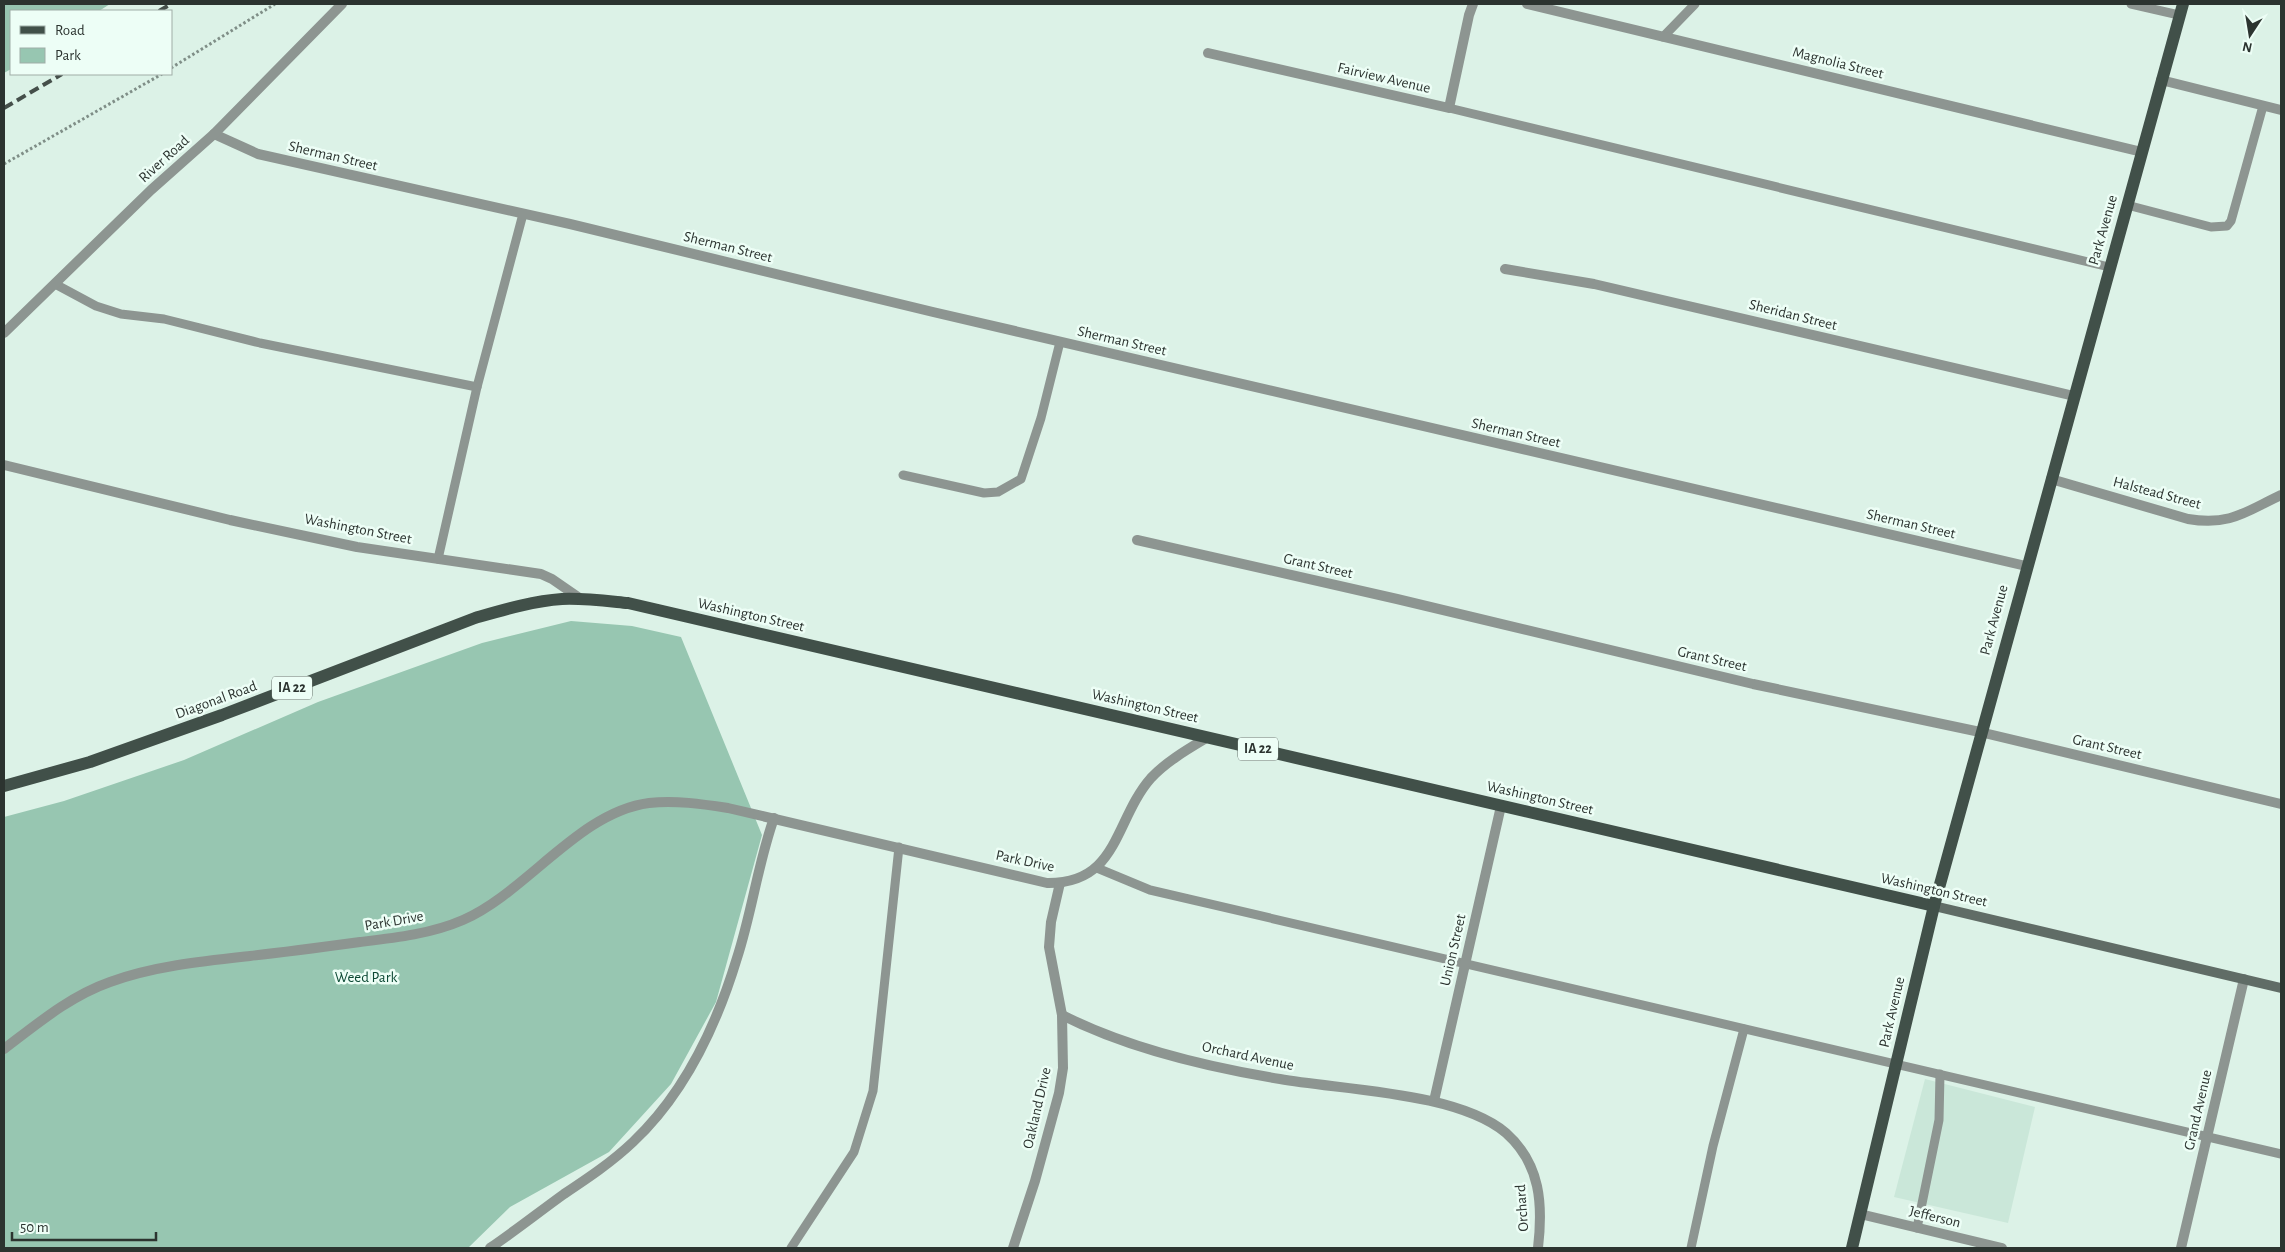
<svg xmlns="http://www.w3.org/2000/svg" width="2285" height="1252" viewBox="0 0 2285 1252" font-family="'Alegreya Sans',sans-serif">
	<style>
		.built { fill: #cae7d9 }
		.green { fill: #97c6b1 }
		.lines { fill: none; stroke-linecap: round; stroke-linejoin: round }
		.path { stroke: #7f8e87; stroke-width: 3; stroke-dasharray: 2.5 2.5; stroke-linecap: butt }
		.lane { stroke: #8d9591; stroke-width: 9 }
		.street { stroke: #8d9591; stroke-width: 10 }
		.secondary { stroke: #606c66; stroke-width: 10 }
		.primary { stroke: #415049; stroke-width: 12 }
		.rail { stroke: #454f4a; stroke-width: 4; stroke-dasharray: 10 5; stroke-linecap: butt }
		.labels { text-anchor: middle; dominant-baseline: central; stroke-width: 5; stroke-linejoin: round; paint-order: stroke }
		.shield { fill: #edfef6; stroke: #66716b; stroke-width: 1 }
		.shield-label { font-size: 14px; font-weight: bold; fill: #2c3430 }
		.street-label { font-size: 15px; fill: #2c3430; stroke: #edfef6 }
		.park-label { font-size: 15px; fill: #0c4934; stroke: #edfef6 }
	</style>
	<rect width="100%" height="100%" fill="#dcf2e7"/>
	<path class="built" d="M1925 1079 2035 1107 2008 1223 1894 1197Z"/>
	<g class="green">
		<path d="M4 4H110L99 11H11V69L4 73Z"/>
		<path d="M571 621 632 626 681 637 762 835 716 1002 671 1084 609 1152 510 1207 468 1248H4V817L64 801 184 760 318 702 482 643Z"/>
	</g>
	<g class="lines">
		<g class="path">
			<path d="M171 68 275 4"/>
			<path d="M4 164 162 74"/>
		</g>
		<g class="lane">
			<path d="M2131 4 2179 15"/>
			<path d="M1663 37 1695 4"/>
			<path d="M1449 108 2109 267"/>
			<path d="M2127 205 2211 227 2227 226 2231 221 2263 106"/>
			<path d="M55 284 96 306 121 314 164 319 260 343 477 387"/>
			<path d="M903 475 984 493 998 492 1021 479 1041 418 1060 342"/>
			<path d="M438 559 477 387 523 214"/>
			<path d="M1097 868 1150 890 2281 1154"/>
			<path d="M1917 1228 1939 1120 1940 1074"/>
			<path d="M791 1248 854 1152 873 1091 899 847"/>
			<path d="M1691 1248 1713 1146 1744 1029"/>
		</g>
		<g class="street">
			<path d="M1527 4 2142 152"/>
			<path d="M1208 53 1449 108 1469 15 1473 4"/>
			<path d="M2161 80 2281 110"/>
			<path d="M214 134 258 154 570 224 933 312 2026 566"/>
			<path d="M1505 269 1594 284 2074 396"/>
			<path d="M4 333 151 190 214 134 342 4"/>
			<path d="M4 465 230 520 357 547 541 574 552 579 581 599"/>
			<path d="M2051 479 2188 519C2230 526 2245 512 2281 495"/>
			<path d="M1137 540 1397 599 1753 684 1980 732 2281 804"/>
			<path d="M1062 1015C1127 1048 1207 1067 1280 1079 1342 1090 1458 1092 1506 1133 1541 1164 1543 1205 1538 1248"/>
			<path d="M4 1049C37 1024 70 996 110 982 154 966 204 961 250 956 286 952 323 947 360 942 394 938 431 934 463 920 527 892 579 812 649 803 675 800 702 804 728 808L1047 883C1119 884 1114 820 1151 778 1167 761 1188 749 1208 737"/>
			<path d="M1434 1101 1501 806"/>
			<path d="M1860 1214 2002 1248"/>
			<path d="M490 1248C515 1231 539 1212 564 1194 588 1178 612 1162 633 1142 684 1094 717 1024 737 958 752 912 758 863 774 818"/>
			<path d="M1013 1248 1035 1181 1059 1093 1063 1068 1062 1015 1049 947 1051 922 1060 883"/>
			<path d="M2181 1248 2244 979"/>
		</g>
		<path class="secondary" d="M1934 906 2281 988"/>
		<g class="primary">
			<path d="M4 786 90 762 222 715 475 618C503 610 533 601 562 599 584 598 607 601 628 603L1934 906"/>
			<path d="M1852 1248 1934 906 2183 4"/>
		</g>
		<g class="rail">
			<path d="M159 11 171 4"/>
			<path d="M4 108 62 74"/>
		</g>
	</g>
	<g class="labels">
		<g class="shield">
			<rect x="272" y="676.5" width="40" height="23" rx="4"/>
			<rect x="1238" y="737.5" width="40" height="23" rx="4"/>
		</g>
		<g class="shield-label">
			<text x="292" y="688">IA 22</text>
			<text x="1258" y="749">IA 22</text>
		</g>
		<g class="street-label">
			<text transform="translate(1838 63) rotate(14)">Magnolia Street</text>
			<text transform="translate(1384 78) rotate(13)">Fairview Avenue</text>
			<text transform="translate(333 156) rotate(13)">Sherman Street</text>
			<text transform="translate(164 159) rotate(-42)">River Road</text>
			<text transform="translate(2103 230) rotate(-74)">Park Avenue</text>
			<text transform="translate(728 247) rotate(14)">Sherman Street</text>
			<text transform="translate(1793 315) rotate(14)">Sheridan Street</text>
			<text transform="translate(1122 341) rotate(13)">Sherman Street</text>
			<text transform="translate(1516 433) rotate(13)">Sherman Street</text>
			<text transform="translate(2157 493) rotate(15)">Halstead Street</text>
			<text transform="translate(1911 524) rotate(13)">Sherman Street</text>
			<text transform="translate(358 529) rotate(11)">Washington Street</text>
			<text transform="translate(1318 566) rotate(13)">Grant Street</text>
			<text transform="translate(751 615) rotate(13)">Washington Street</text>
			<text transform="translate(1994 620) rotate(-75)">Park Avenue</text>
			<text transform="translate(1712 659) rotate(13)">Grant Street</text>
			<text transform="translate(216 700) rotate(-20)">Diagonal Road</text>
			<text transform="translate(1145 706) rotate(13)">Washington Street</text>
			<text transform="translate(2107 747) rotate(13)">Grant Street</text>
			<text transform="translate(1540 798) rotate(13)">Washington Street</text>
			<text transform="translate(1025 861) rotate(12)">Park Drive</text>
			<text transform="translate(1934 890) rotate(13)">Washington Street</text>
			<text transform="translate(394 921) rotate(-10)">Park Drive</text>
			<text transform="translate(1453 950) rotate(-77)">Union Street</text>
			<text transform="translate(1892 1012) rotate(-77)">Park Avenue</text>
			<text transform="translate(1248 1056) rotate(12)">Orchard Avenue</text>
			<text transform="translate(1037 1108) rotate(-77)">Oakland Drive</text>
			<text transform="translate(2198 1110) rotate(-77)">Grand Avenue</text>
			<text transform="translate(1522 1208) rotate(-94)">Orchard</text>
			<text transform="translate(1935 1217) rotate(14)">Jefferson</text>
		</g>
		<g class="park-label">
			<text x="366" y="977">Weed Park</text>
		</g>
	</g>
	<rect width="2285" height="1252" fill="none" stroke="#2c3430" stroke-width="10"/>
	<rect x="10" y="10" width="162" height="65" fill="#edfef6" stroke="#a0ada7"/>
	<rect x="20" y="26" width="25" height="8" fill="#415049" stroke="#a0ada7"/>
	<text x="55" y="35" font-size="15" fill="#2c3430">Road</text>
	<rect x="20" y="48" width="25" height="15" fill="#97c6b1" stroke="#a0ada7"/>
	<text x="55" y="60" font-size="15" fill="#2c3430">Park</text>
	<g transform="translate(2250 35) rotate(192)" stroke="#edfef6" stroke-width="4" paint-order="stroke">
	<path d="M0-4L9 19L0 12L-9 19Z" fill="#2c3430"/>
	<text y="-8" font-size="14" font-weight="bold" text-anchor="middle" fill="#2c3430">N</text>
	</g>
	<path d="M12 1232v8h144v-8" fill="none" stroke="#2c3430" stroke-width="2.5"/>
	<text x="20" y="1232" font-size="15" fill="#2c3430" stroke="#edfef6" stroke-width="4" paint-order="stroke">50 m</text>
</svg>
